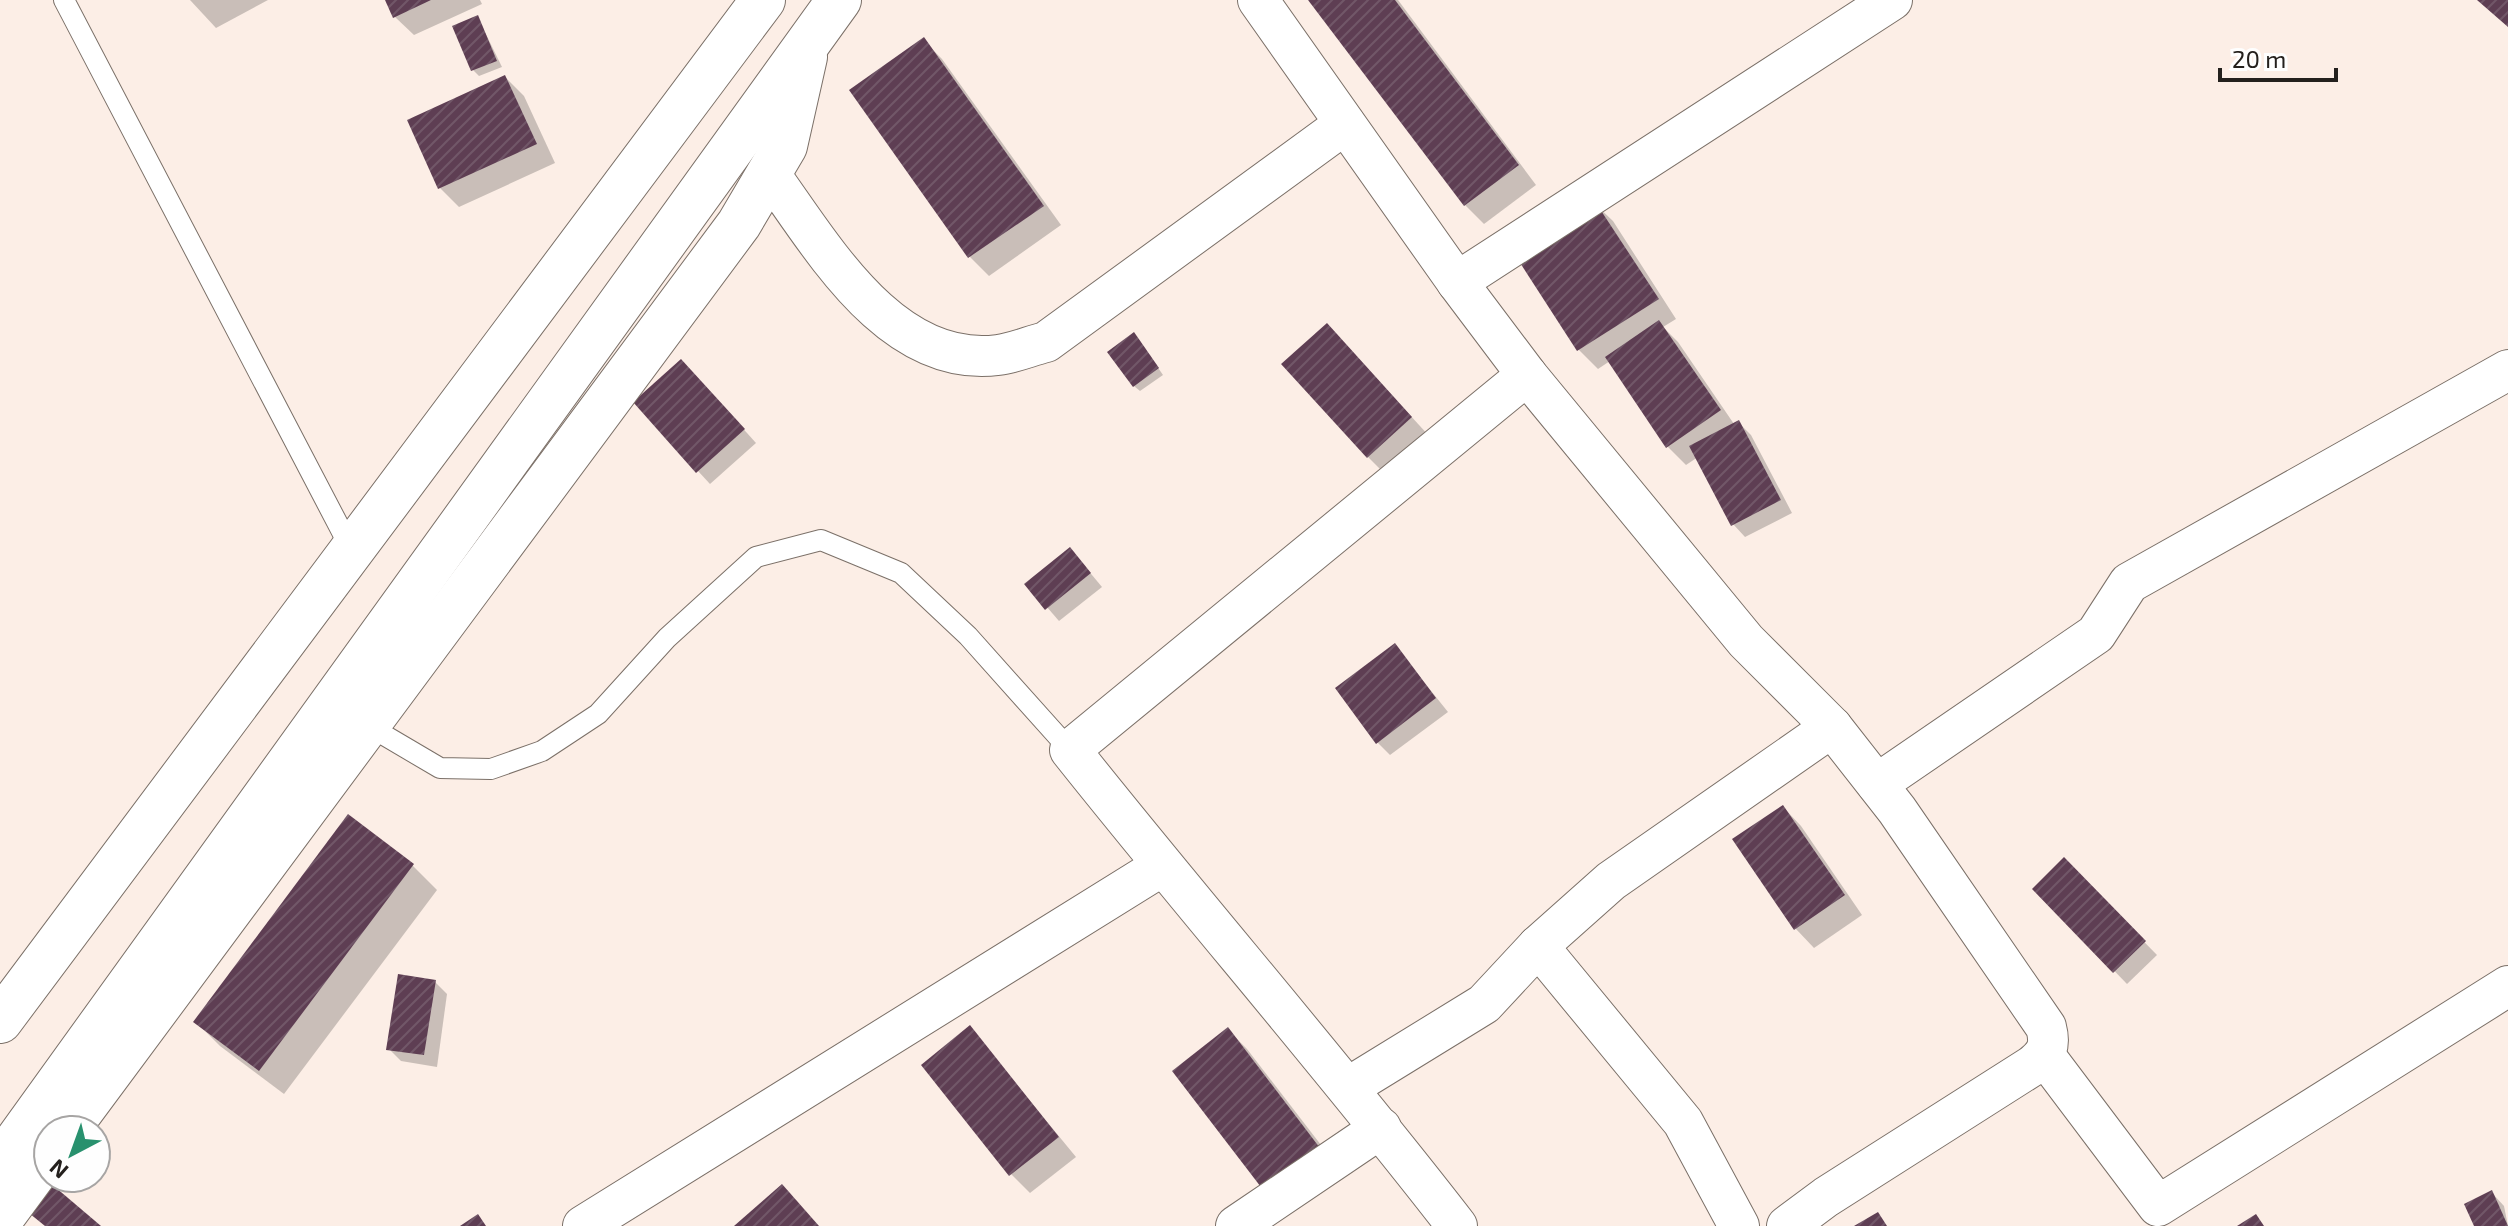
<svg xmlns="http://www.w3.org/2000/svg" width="2508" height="1226" viewBox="0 0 2508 1226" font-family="'Exo 2',sans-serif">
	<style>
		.shadow { fill: #0003 }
		.building { fill: url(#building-hatch) }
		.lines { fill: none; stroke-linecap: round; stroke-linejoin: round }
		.service-casing { stroke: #7b7068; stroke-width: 22 }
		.minor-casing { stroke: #7b7068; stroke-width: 42 }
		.trunk-casing { stroke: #7b7068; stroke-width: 46 }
		.service { stroke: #fff; stroke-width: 20 }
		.minor { stroke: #fff; stroke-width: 40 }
		.trunk { stroke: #fff; stroke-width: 44 }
	</style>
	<defs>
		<pattern id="building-hatch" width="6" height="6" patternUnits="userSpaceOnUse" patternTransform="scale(2)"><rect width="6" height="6" fill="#5e3e53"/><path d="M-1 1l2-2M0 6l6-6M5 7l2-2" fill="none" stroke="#715768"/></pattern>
	</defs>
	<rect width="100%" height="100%" fill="#fceee6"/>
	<g class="shadow">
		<path d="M190 0H268L216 28Z"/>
		<path d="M387 0H480L482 4 414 35 395 17Z"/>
		<path d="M1311 0H1398L1536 185 1484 224 1465 205Z"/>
		<path d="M478 18 502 67 479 76 473 70Z"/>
		<path d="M923 40 942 59 1061 225 989 276 970 257 852 91Z"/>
		<path d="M505 77 524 96 555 163 459 207 440 188Z"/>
		<path d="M1594 203 1613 221 1676 319 1663 327 1678 342 1734 424 1738 422 1751 435 1792 513 1745 537 1733 524 1698 457 1686 465 1667 446 1610 361 1598 369 1579 350 1516 253Z"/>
		<path d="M1139 340 1163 375 1140 391 1134 386Z"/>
		<path d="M1345 344 1430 437 1387 476 1368 457Z"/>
		<path d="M694 374 756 443 710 484 698 471Z"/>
		<path d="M1082 563 1102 587 1059 621 1027 584Z"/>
		<path d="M1395 646 1448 712 1390 755 1377 742Z"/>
		<path d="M1783 807 1801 826 1862 915 1814 948 1796 929Z"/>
		<path d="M2064 860 2157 955 2127 984 2035 889Z"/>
		<path d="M412 865 437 890 284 1094 220 1046 196 1022Z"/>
		<path d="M435 982 447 994 437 1067 401 1061 389 1049Z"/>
		<path d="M970 1028 1076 1157 1030 1193 1011 1174Z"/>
		<path d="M1228 1030 1247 1049 1341 1171 1288 1212Z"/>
		<path d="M2492 1193 2504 1206 2508 1226H2476Z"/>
	</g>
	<g class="building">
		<path d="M385 0H431L393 18Z"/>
		<path d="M1308 0H1395L1519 165 1464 206Z"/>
		<path d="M2477 0H2508V27Z"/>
		<path d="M478 15 497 61 471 71 452 26Z"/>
		<path d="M924 37 1044 206 968 258 849 90Z"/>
		<path d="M505 75 537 144 438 189 407 120Z"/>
		<path d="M1594 200 1659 299 1577 351 1513 252Z"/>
		<path d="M1659 320 1721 410 1666 448 1605 357Z"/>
		<path d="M1327 323 1412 417 1367 458 1281 364Z"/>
		<path d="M1134 332 1159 368 1133 387 1107 352Z"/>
		<path d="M681 359 745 429 696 473 633 402Z"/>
		<path d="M1739 420 1781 500 1731 526 1689 446Z"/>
		<path d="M1070 547 1091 573 1045 610 1024 584Z"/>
		<path d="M1395 643 1436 698 1376 744 1335 688Z"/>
		<path d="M1783 805 1845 895 1794 930 1732 839Z"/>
		<path d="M348 814 414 864 259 1071 193 1022Z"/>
		<path d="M2064 857 2146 941 2113 973 2032 889Z"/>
		<path d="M398 974 436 980 424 1055 386 1050Z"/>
		<path d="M970 1025 1059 1137 1009 1176 921 1065Z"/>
		<path d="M1228 1027 1323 1152 1267 1195 1172 1071Z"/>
		<path d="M48 1181 101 1226H45L24 1209Z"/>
		<path d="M782 1184 819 1226H734Z"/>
		<path d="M2492 1190 2508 1226H2474L2464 1204Z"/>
		<path d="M1878 1212 1887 1226H1854Z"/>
		<path d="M478 1214 486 1226H460Z"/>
		<path d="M2256 1214 2264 1226H2237Z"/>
	</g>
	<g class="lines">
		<defs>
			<g id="service">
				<path d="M64 0 352 551"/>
				<path d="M367 725 440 768 491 769 542 751 598 714 667 638 756 557 821 540 901 573 968 636 1070 750"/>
			</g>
			<g id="minor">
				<path d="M1258 0 1457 282 1527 375 1070 750C1197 910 1332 1064 1457 1226"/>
				<path d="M769 173C822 246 891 369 998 355 1014 353 1030 346 1046 342L1345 124"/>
				<path d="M1457 282 1892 0"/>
				<path d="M1527 375 1746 641 1832 727 1897 810 2046 1027C2051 1046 2047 1054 2032 1066L1826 1197 1787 1226"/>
				<path d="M1877 784 2096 634 2129 583 2508 370"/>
				<path d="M1538 946 1683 1122 1739 1226"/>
				<path d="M2045 1056 2158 1206 2508 986"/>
				<path d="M1349 1087 1484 1004 1538 946 1611 881 1832 727"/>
				<path d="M583 1226 1162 866"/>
				<path d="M1236 1226 1381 1128"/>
			</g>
			<g id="trunk">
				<path d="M0 1021 763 0"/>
				<path d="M67 1130 739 224 785 146 805 57"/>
				<path d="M0 1164 839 0"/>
				<path d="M0 1220 48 1155"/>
			</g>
		</defs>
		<use href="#service" class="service-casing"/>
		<use href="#minor" class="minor-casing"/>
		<use href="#trunk" class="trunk-casing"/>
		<use href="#service" class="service"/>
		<use href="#minor" class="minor"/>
		<use href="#trunk" class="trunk"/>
	</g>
	<g transform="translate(72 1154) rotate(221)"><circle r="38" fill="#fefefe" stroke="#a7a5a4" stroke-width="2"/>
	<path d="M0-6L14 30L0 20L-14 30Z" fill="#28916e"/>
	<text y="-12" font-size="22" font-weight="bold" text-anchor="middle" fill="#24201d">N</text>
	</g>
	<path d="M2220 68v12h116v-12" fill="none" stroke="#24201d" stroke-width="4"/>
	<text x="2232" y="68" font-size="24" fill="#24201d" stroke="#fefefe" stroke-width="6" paint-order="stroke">20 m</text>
</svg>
